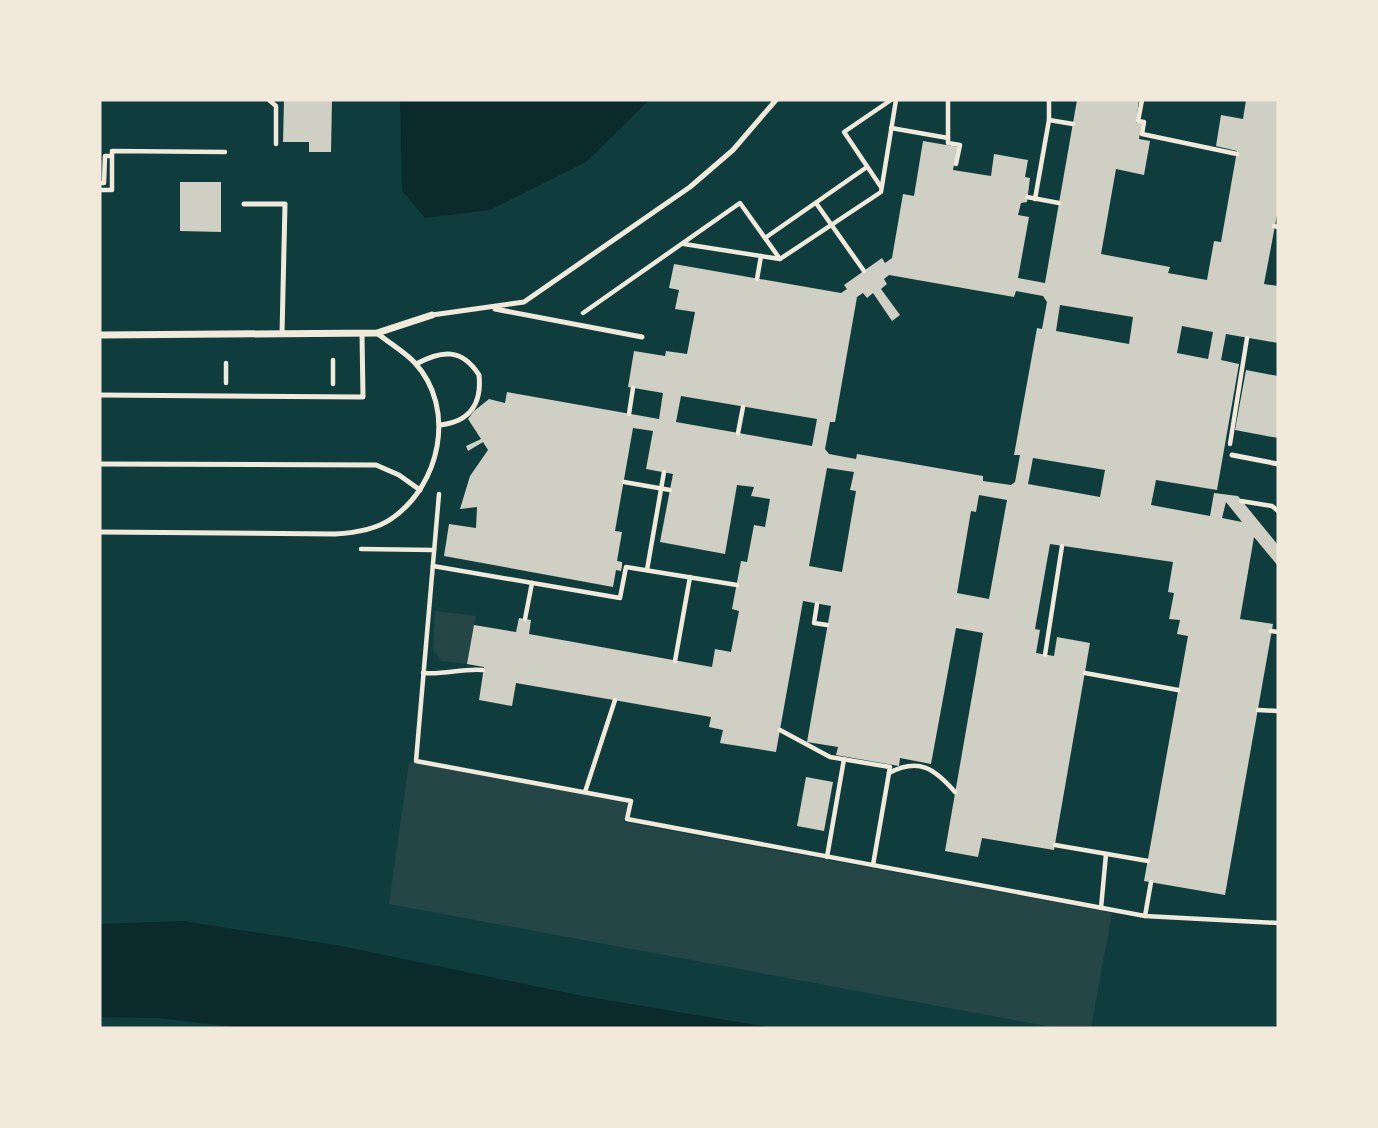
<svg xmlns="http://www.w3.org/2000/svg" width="1378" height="1128" viewBox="0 0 1378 1128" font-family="Figtree,sans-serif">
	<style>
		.green { fill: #244646 }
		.water { fill: #0a2a2b }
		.building { fill: #cfcfc3; fill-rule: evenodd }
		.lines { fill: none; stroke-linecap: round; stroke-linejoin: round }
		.path { stroke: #f1e9da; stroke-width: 4.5 }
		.service { stroke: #f1e9da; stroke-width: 5 }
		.minor { stroke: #f1e9da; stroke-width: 7 }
	</style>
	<rect width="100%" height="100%" fill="#0f3d3e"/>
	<g class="green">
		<path d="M435 611 476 616 467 664 441 661 433 650Z"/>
		<path d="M409 762 627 803 624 822 1112 913 1091 1028H1057L389 904Z"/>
	</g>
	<g class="water">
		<path d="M400 100H649L586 162 490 210 425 218 402 191Z"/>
		<path d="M183 921 336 945 583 996 774 1028H244L157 1018 100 1017V924Z"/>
	</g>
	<g class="building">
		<path d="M284 100H332L331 152H309V142H283Z"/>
		<path d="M1077 100H1139L1136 123H1142L1139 139 1150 141 1144 175 1116 169 1101 254 1170 267 1168 273 1207 280 1214 241 1221 242 1237 151 1216 146 1221 115 1243 119 1246 100H1278V210L1264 284 1278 286V343L1226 334 1221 360 1239 364 1217 490 1156 480 1151 505 1210 516 1214 493 1238 496 1278 545V566L1254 537 1240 619 1273 624 1225 895 1144 881 1188 636 1177 634 1180 620 1169 619 1174 593 1168 592 1173 562 1050 544 1035 629 1040 630 1036 653 1054 656 1057 637 1090 643 1054 850 982 838 978 857 945 851 983 633 956 628 931 764 900 758 899 766 836 755 838 747 807 742 831 606 803 601 776 752 720 743 723 730 709 727 711 717 516 683 512 706 479 700 484 667 467 664 474 625 516 632 519 618 531 620 529 634 712 667 715 649 731 652 739 611 732 609 741 561 747 562 754 525 765 527 770 499 751 496 754 487 737 485 725 554 660 542 673 474 646 469 653 431 633 428 615 531 622 532 617 561 622 562V566L621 571 616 570 613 587 444 556 449 524 476 528 477 507 460 509 470 476 488 450 483 442 468 451 466 446 481 439 468 419 474 411 489 399 505 403 507 392 659 419 663 393 628 387 634 351 665 356 666 351 687 354 695 312 675 309 679 290 669 288 674 264 841 293 847 289 844 285 882 258 885 263 892 258 903 194 914 196 923 141 958 147 953 170 991 176 994 154 1028 160 1025 177 1030 178 1027 202 1021 203 1018 215 1029 217 1018 278 1045 283ZM889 275 1014 297 1016 291 1043 296 1047 302 1042 329 1037 328 1014 455H1020L1015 482 1011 485 983 481V476L857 454 856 459 829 454 825 449 830 422H835L857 297 863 293 867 298 873 293 892 321 900 315 881 289 887 284 884 279ZM1060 305 1133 317 1129 344 1056 331ZM1182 326 1213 332 1208 359 1177 353ZM681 396 817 419 812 446 676 422ZM1033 458 1105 470 1100 497 1028 484ZM827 468 854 472 850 490 856 491 842 572 809 566ZM979 495 1007 500 989 599 957 593 971 511 976 512ZM1226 502 1242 522 1222 518Z"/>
		<path d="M180 182H221V232L180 231Z"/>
		<path d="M1246 370 1278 376V438L1235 430Z"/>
		<path d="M806 777 833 782 824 831 797 826Z"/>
	</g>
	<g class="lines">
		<g class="path">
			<path d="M269 100 276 106V144"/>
			<path d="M1142 100 1138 121 1144 122 1142 134 1237 154"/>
			<path d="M1049 120 1073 124"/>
			<path d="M891 128 948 138V100"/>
			<path d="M948 138V143L960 145 956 164"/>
			<path d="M100 183H104L105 156H112"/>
			<path d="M881 187 844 132 891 100"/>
			<path d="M100 190H112V151L225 152"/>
			<path d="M1027 197 1059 203"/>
			<path d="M1035 199 1049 120V100"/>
			<path d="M816 203 864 271"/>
			<path d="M1274 226 1278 227"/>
			<path d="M765 238 867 167"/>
			<path d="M780 259 881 192 896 100"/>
			<path d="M757 279 761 256"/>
			<path d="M583 313 740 203 780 259 684 244"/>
			<path d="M333 360V384"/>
			<path d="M226 383V363"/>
			<path d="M629 414 633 388"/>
			<path d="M738 433 743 407"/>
			<path d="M1230 444 1247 338"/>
			<path d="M624 482 670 490"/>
			<path d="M439 494 416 761 631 801 627 819 1145 916 1278 923"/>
			<path d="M1241 501 1272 506 1278 511"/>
			<path d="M361 549 434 550"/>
			<path d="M433 566 620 598 626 567 737 585"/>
			<path d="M647 570 664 472"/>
			<path d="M817 604 814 623 827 625"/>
			<path d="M525 619 532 583"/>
			<path d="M1271 631 1278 632"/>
			<path d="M1045 655 1062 546"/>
			<path d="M675 661 690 577"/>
			<path d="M423 673C444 675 463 668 483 670"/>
			<path d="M1085 673 1178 690"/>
			<path d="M1258 710 1278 711"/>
			<path d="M780 730 830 757 890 767 873 865"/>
			<path d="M889 773C919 757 935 769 955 792"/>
			<path d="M585 792 615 700"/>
			<path d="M1055 845 1148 861"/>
			<path d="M827 857 844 759"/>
			<path d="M1101 908 1106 854"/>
			<path d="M1145 916 1151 882"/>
		</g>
		<g class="service">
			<path d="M244 204H285L282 334"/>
			<path d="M495 309 642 337"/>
			<path d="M432 315 524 302 690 187 733 150 776 100"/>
			<path d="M416 364C442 350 462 348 479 375 482 404 469 422 440 425"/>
			<path d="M100 395 363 397 362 334"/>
			<path d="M1232 455 1278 464"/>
			<path d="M100 464 376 465 399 475 420 490"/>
			<path d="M100 532 335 534C354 533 375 530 391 519 440 486 457 409 415 363 405 352 389 343 377 333"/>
		</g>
		<path class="minor" d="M100 335 377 333 432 315"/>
	</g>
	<rect width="1378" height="1128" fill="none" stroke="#f1e9da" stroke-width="203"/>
</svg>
